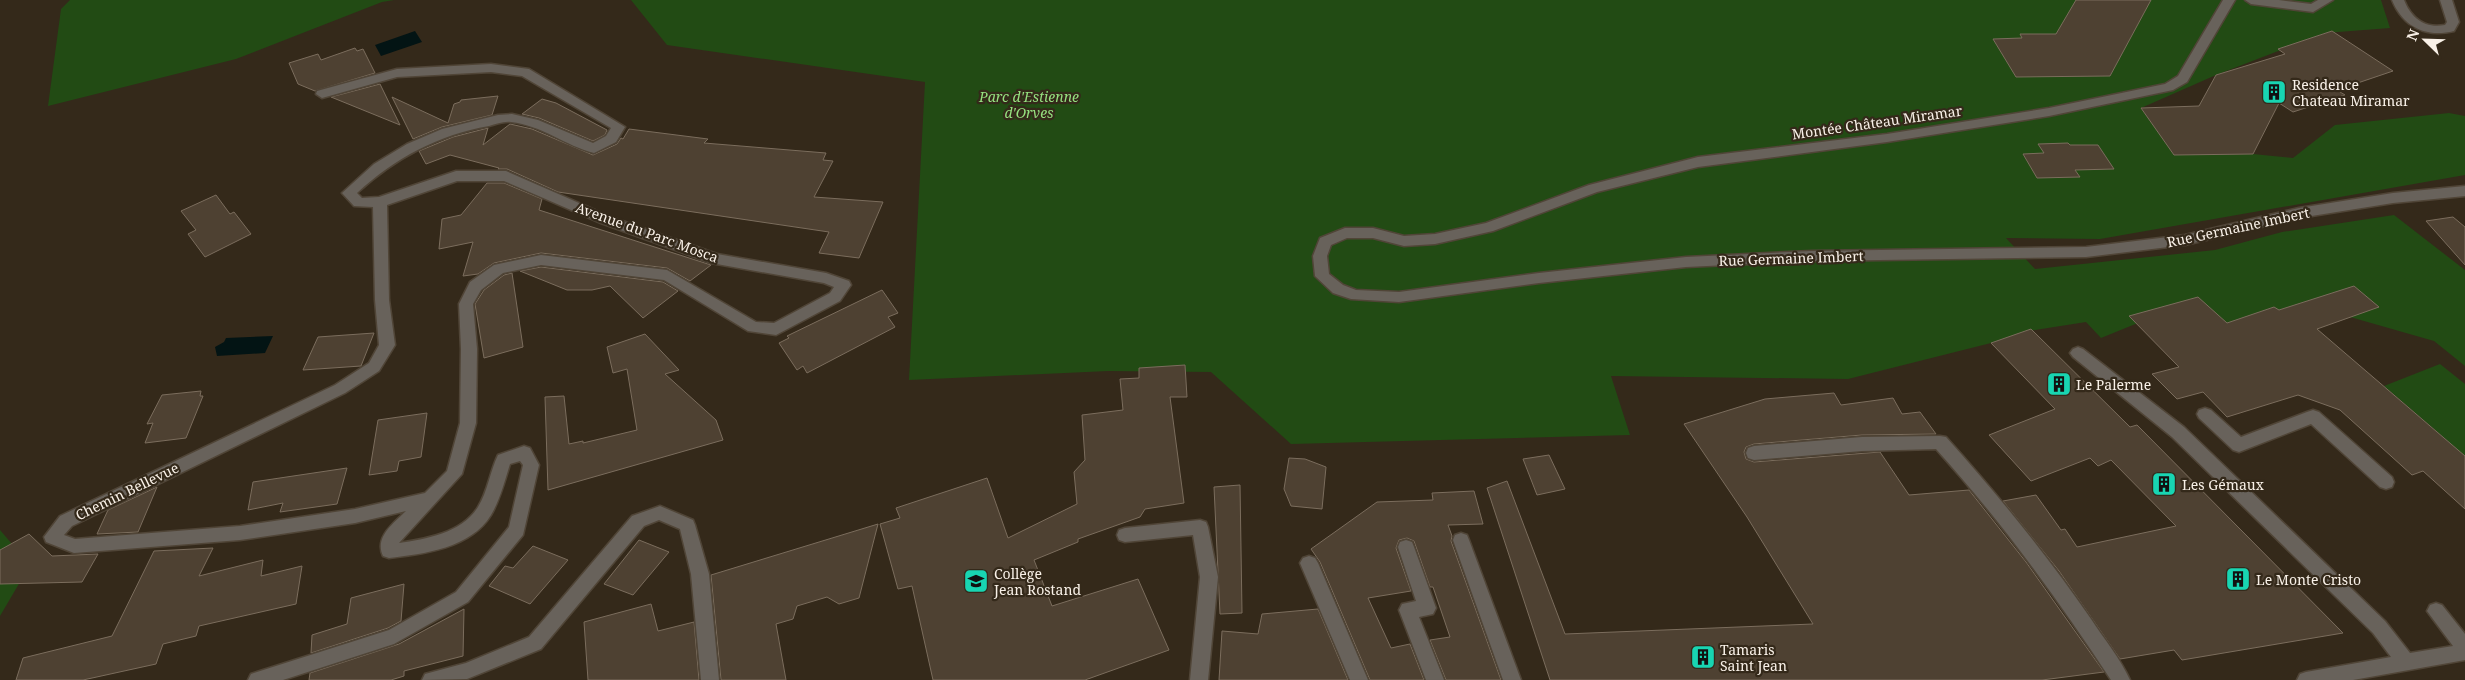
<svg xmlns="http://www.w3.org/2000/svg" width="2465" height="680" viewBox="0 0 2465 680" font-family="'Noto Serif',serif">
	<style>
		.green { fill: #224b14 }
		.water { fill: #031414 }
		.building { fill: #4e4132; stroke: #7b6d5d }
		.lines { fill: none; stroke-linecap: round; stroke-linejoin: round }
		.minor-casing { stroke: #504537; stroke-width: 3 }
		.minor { fill: #68625b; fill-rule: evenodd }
		.labels { text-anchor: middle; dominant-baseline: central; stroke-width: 4.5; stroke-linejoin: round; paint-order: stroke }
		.poi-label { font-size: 14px; fill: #f9f1e8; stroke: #34291a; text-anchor: start }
		.park-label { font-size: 14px; font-style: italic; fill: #95e07f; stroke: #34291a }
		.street-label { font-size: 14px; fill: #f9f1e8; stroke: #34291a }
	</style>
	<rect width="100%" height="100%" fill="#34291a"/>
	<g class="green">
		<path d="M70 0H394L382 2 236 59 48 106 61 9Z"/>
		<path d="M631 0H2381L2390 28 2325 33 2216 75 2141 108 2175 155 2253 154 2293 158 2335 125 2449 113 2465 116V175L2100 239 2006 238 2035 269 2215 250 2282 232 2394 215 2465 270V366L2434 341 2315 307 2233 352 2187 303 2101 338 2086 322 2023 332 1991 343 1848 379 1611 376 1630 435 1291 444 1211 372 1108 371 909 380 925 82 667 45Z"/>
		<path d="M2440 364 2465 384V456L2384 386Z"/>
		<path d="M0 530 30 565 0 616Z"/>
	</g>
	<g class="water">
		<path d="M415 31 422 42 381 56 375 45Z"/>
		<path d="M273 336 265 353 217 356 215 347 224 342 226 338Z"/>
	</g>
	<g class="building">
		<path d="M2076 0H2151L2110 76 2016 77 1993 39 2022 38 2020 34H2056Z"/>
		<path d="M2332 31 2393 71 2337 90 2345 95 2293 112 2279 103 2253 154 2174 155 2141 108 2199 106 2216 75 2285 54 2278 49Z"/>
		<path d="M355 48 357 51 363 49 375 73 315 91 298 84 289 63 318 54 321 60Z"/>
		<path d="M380 84 400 125 331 97Z"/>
		<path d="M498 96 492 115 442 127 413 139 392 97 448 123 454 104 460 102 461 100Z"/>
		<path d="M542 99 556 103 607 130 605 135 593 141 539 118 522 114Z"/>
		<path d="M510 124 532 129 593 155 617 144 621 138 623 139 629 129 708 139 704 143 826 153 823 160 833 161 814 197 883 202 859 258 819 253 829 232 558 192 507 169H498L499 168 450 155 426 164 419 151 453 137 488 128 483 145Z"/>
		<path d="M2068 143 2070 145H2098L2114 169 2075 170 2080 177 2037 178 2023 154 2044 153 2038 144Z"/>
		<path d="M487 183H504L542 199 539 210 711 265 690 281 667 268 541 253 494 263 478 274 463 276 473 242 439 249 442 219 461 215Z"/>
		<path d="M216 195 230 214 234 212 251 234 205 257 188 234 196 230 181 211Z"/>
		<path d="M2453 217 2465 227V265L2426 221Z"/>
		<path d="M541 267 663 282 678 291 643 318 610 286 592 290H567L520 271Z"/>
		<path d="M512 273 523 347 484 358 475 304 484 290 504 275Z"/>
		<path d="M2354 286 2379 307 2317 329 2465 456V509L2423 471 2412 475 2340 410 2298 395 2227 417 2203 392 2177 399 2152 374 2179 367 2129 316 2198 297 2227 323 2274 307 2279 310Z"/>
		<path d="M882 290 898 313 888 317 895 327 807 373 803 366 797 370 779 343 789 338 787 336Z"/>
		<path d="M2031 329 2130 427 2137 425 2343 633 2182 660 2174 650 2120 659 2059 571 2003 501 2036 495 2061 530 2065 529 2077 547 2176 526 2111 460 2098 466 2090 458 2031 481 1989 435 2055 409 1991 343Z"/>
		<path d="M374 333 361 366 303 370 318 337Z"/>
		<path d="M645 334 679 370 665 374 716 420 723 440 548 490 545 397 564 396 569 444 583 441V443L637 430 627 369 613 373 607 347Z"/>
		<path d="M1185 365 1187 397H1170L1184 503 1145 509 1140 517 1078 539V542L1034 560 1052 606 1138 579 1169 650 1085 680H933L912 586 898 589 880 524 900 518 896 508 987 478 1008 538 1077 504 1074 472 1085 460 1082 415 1123 410 1120 379 1139 378V368Z"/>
		<path d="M201 391 200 396H203L186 438 145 443 153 423 147 424 162 395Z"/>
		<path d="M1834 393 1841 405 1893 398 1902 414 1920 412 1936 434 1862 435 1754 444 1746 447 1744 452 1746 459 1754 462 1880 452 1909 495 1969 490 2026 562 2104 672 2042 680H1550L1487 488 1507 481 1565 634 1813 624 1747 517 1684 424 1765 399Z"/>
		<path d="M427 413 421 457 399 461 397 471 369 475 378 420Z"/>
		<path d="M1549 455 1565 489 1537 495 1523 459Z"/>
		<path d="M1289 458 1305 459 1326 467 1322 509 1291 506 1284 489Z"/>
		<path d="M347 468 337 504 280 512 283 503 248 510 253 482Z"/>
		<path d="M1240 485 1242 613 1220 614 1214 487Z"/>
		<path d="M157 487 138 532 97 534 108 510Z"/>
		<path d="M1474 491 1483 524 1448 525 1452 536 1451 541 1501 680H1446L1430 640 1450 637 1433 587H1430L1414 541 1407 538 1399 540 1396 548 1411 591 1368 598 1391 648 1410 644 1424 680H1370L1320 562 1311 549 1377 502 1433 500 1432 493Z"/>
		<path d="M878 524 859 598 839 604 827 597 797 606 793 619 776 624 786 680H721L711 575Z"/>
		<path d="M29 534 52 556 98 554 82 582 0 584V550Z"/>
		<path d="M639 540 669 552 633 595 604 584Z"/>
		<path d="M533 546 568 560 530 604 489 586 505 566 513 568Z"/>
		<path d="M213 548 199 576 263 560 261 576 302 566 296 604 199 626 196 636 163 644 156 664 83 680H16L23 658 112 636 154 551Z"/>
		<path d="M404 584 401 621 388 628 311 653 312 635 347 624 351 598Z"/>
		<path d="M651 604 658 631 694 622 699 680H588L584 622Z"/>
		<path d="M464 609 463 656 404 671V676L391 680H309L310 673 399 644Z"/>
		<path d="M1318 609 1348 680H1219L1222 631 1258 634 1262 614Z"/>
	</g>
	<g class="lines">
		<defs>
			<g id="minor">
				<path d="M2223 0H2235L2187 82 2173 90 2049 116 1887 142 1698 167 1597 192 1493 231 1435 244 1404 246 1373 238H1347L1331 245 1327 256 1329 274 1343 285 1356 290 1399 292 1539 273 1686 257 1812 251 2086 247 2185 235 2299 208 2393 193 2465 186V196L2393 203 2299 218 2185 245 2086 257 1812 261 1686 267 1539 283 1399 302 1351 299 1333 293 1315 276 1313 256 1320 238 1345 228H1373L1404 236 1435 234 1486 223 1589 185 1698 157 1887 134 2049 108 2165 84 2178 76Z"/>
				<path d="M2245 0H2279L2311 4 2318 0H2333L2313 12 2251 4Z"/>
				<path d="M2392 0H2404C2411 18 2425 29 2445 25L2447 22 2440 0H2452L2459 22 2454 31C2426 38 2403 27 2392 0Z"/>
				<path d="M491 64 529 69 625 127 616 142 594 153C566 146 541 125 511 122 504 121 496 124 489 126 438 135 395 158 357 193L362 198 379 197 456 171H506L611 217 717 254 826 273 849 281 851 285 840 301 776 335 748 331 664 280 541 265 503 273 481 290 473 304 477 349 476 423 462 474 399 543C426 539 462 533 478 507 488 491 490 471 498 455L524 446 530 448 539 465 523 535 468 602 394 644 283 680H248L251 674 257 672 389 630 456 592 509 527 523 465 520 461 510 464C505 480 500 500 491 515 471 548 424 554 389 558L383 556C374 537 394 523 406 511L355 523 240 540 74 553 46 542 44 537 60 516 335 385 369 363 379 345 375 300 373 207 354 206 342 193 374 164 407 144 442 129 498 115 512 114 538 120 593 143 606 136 611 128 522 76 491 72 397 77 322 98 316 94 317 91 397 69ZM457 181H504L601 223 711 263 824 283 834 287 830 293 774 323 756 322 667 270 541 255 494 265 470 282 459 304 461 349 460 423 447 471 425 493 355 509 240 526 75 539 64 535 72 526 345 393 379 371 395 345 389 300 387 205Z"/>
				<path d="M2078 347 2083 349 2184 427 2385 621 2410 653 2453 646 2427 611 2430 605 2436 603 2442 605 2465 634V660L2353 680H2297L2300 674 2306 672 2391 657 2373 633 2172 437 2073 357 2070 353 2073 349Z"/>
				<path d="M2205 408 2211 410 2241 437 2307 412 2313 410 2319 412 2392 477 2394 482 2392 487 2386 489 2380 487 2311 424 2239 452 2233 450 2199 418 2197 414 2199 410Z"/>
				<path d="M1940 436 1946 437C1998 495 2047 555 2091 619 2104 639 2120 658 2130 680H2111C2058 599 2001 521 1936 449L1862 451 1754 460 1748 458 1746 453 1748 448 1754 446 1862 437Z"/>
				<path d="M660 506 693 520 695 525 709 574 719 680H701L691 574 680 529 659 520 644 526 541 649 467 679 422 680 425 674 466 663 529 637 632 516Z"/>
				<path d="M1200 520 1206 522 1208 527 1218 577 1208 680H1190L1200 577 1193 535 1125 542 1119 540 1117 535 1119 530 1125 528Z"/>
				<path d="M1461 533 1467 535 1469 540 1521 680H1503L1453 540 1455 535Z"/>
				<path d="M1406 540 1412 542 1414 547 1436 608 1433 614 1419 617 1444 680H1426L1399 610 1402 604 1416 601 1398 547 1400 542Z"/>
				<path d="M1309 556 1315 558 1318 563 1368 680H1350L1300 563 1303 558Z"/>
			</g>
		</defs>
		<use href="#minor" class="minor-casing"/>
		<use href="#minor" class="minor"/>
	</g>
	<defs>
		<symbol id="building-square" viewBox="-11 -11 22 22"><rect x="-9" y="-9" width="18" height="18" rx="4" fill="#18d5b2" stroke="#34291a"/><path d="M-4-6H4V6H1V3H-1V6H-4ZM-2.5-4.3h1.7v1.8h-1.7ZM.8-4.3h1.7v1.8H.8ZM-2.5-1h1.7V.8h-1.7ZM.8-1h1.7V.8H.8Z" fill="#111"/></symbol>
		<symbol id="school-square" viewBox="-11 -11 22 22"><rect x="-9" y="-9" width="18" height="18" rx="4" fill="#18d5b2" stroke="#34291a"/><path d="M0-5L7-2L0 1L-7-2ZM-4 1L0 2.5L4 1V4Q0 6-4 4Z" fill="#111"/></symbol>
	</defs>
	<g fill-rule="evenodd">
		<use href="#building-square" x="2260" y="78" width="28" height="28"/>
		<use href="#building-square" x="2045" y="370" width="28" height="28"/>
		<use href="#building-square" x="2150" y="470" width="28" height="28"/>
		<use href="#building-square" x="2224" y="565" width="28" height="28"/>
		<use href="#school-square" x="962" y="567" width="28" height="28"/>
		<use href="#building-square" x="1689" y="643" width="28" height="28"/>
	</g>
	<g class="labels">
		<g class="poi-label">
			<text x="2292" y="84">Residence<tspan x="2292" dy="16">Chateau Miramar</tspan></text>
			<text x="2076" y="384">Le Palerme</text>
			<text x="2182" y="484">Les Gémaux</text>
			<text x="994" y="573">Collège<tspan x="994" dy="16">Jean Rostand</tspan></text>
			<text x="2256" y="579">Le Monte Cristo</text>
			<text x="1720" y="649">Tamaris<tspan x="1720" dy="16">Saint Jean</tspan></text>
		</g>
		<g class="park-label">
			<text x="1029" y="96">Parc d'Estienne<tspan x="1029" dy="16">d'Orves</tspan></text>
		</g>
		<g class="street-label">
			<text transform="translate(1877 122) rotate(-8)">Montée Château Miramar</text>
			<text transform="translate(2238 227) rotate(-12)">Rue Germaine Imbert</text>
			<text transform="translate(647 232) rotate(20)">Avenue du Parc Mosca</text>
			<text transform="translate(1791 258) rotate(-2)">Rue Germaine Imbert</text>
			<text transform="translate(127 491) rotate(-26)">Chemin Bellevue</text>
		</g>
	</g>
	<g transform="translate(2425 40) rotate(293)" stroke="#34291a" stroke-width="4" paint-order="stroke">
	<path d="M0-4L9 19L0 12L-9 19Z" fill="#f9f1e8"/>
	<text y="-8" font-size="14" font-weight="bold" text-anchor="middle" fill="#f9f1e8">N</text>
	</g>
</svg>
